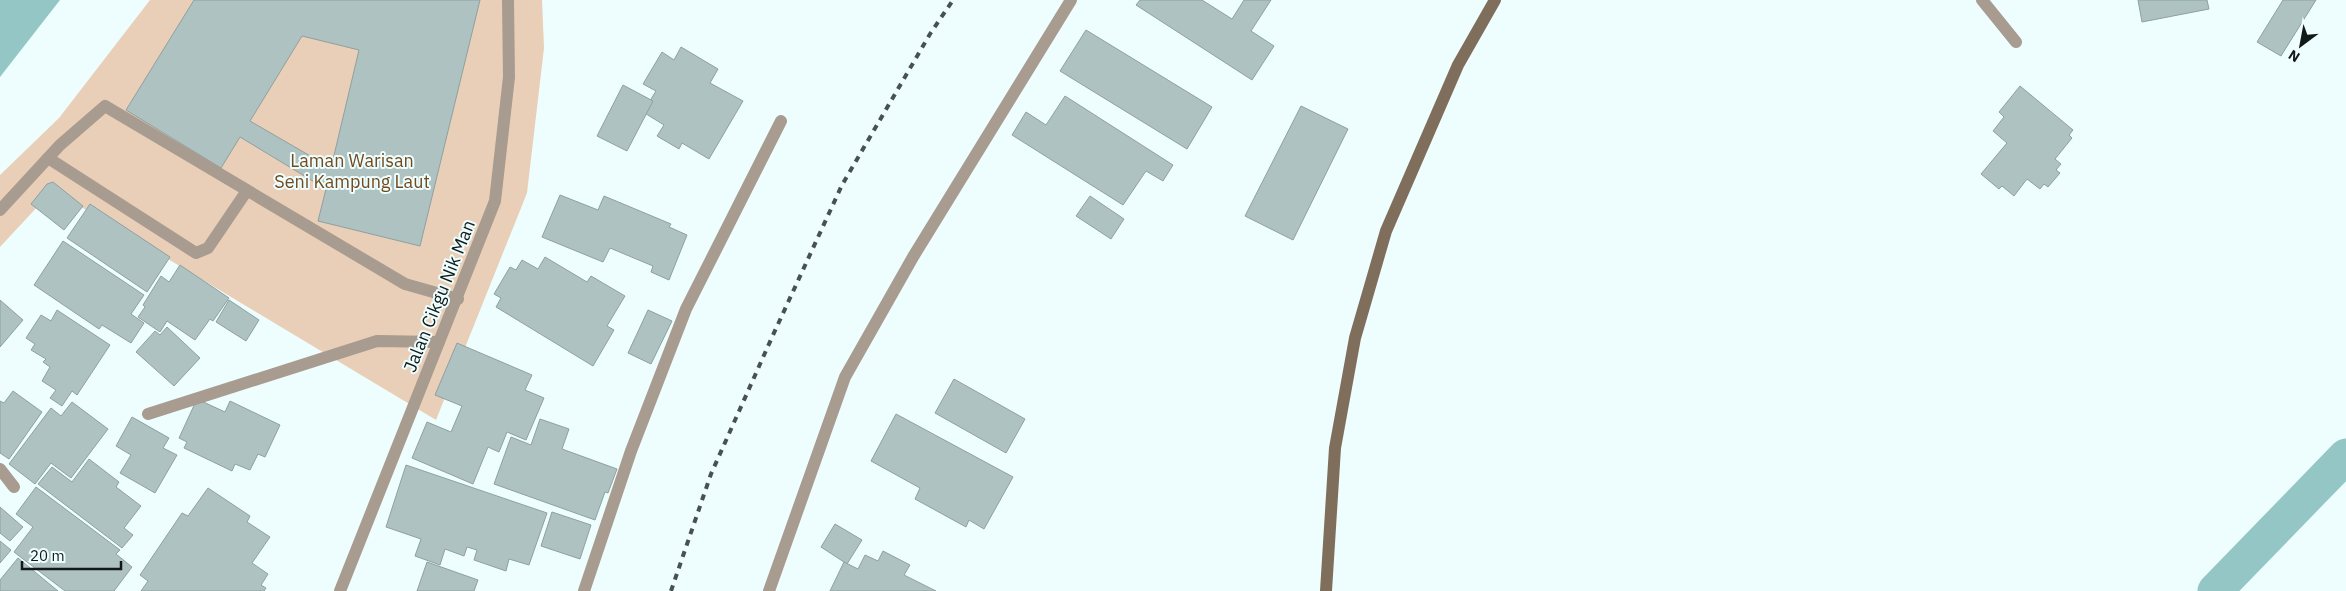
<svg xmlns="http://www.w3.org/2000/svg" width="2346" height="591" viewBox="0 0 2346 591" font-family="'IBM Plex Sans',sans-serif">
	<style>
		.green { fill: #e9cfb7 }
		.water { fill: #95c6c6 }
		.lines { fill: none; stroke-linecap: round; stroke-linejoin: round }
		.canal { stroke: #95c6c6; stroke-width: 35 }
		.building { fill: #afc2c2; stroke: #8ea0a0; fill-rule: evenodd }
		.lane { stroke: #a89b8f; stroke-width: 12 }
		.street { stroke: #a89b8f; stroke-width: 12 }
		.secondary { stroke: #806e5c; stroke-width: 12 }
		.rail { stroke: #485151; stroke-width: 4; stroke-dasharray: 6 6; stroke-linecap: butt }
		.labels { text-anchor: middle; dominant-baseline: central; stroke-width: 4; stroke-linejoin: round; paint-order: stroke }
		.park-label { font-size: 18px; fill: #734a1d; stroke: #eefefe }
		.street-label { font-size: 18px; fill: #121919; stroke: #eefefe }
	</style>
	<rect width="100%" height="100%" fill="#eefefe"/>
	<path class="green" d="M150 0H542L544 48 527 193 436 420 53 190 0 247V175L59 118Z"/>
	<path class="water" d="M0 0H60L0 77Z"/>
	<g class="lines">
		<path class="canal" d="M2215 591 2346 456"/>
	</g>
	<g class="building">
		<path d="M194 0H480L420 246 318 221 326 189 240 137 221 168 126 110ZM302 36 359 50 331 168 250 121Z"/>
		<path d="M1140 0H1202L1232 19 1244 0H1271L1251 31 1274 46 1252 80 1136 5Z"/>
		<path d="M2138 0H2207L2209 9 2142 22Z"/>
		<path d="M2283 0H2316L2281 56 2257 42Z"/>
		<path d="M1086 30 1212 107 1187 149 1060 71Z"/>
		<path d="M681 47 718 69 710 83 743 101 709 159 682 143 679 149 657 136 664 125 643 112 656 91 643 84 662 52 674 60Z"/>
		<path d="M623 85 653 101 627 151 597 136Z"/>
		<path d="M2020 86 2073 130 2069 135 2072 138 2055 159 2061 164 2056 170 2060 173 2048 187 2044 184 2040 189 2027 179 2014 196 2002 186 1999 189 1981 174 2007 143 1993 131 2004 117 1999 112Z"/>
		<path d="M1065 96 1173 165 1163 181 1146 171 1123 205 1012 135 1026 112 1046 125Z"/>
		<path d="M1301 106 1348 129 1293 240 1245 216Z"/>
		<path d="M53 182 83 206 64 230 31 204 47 184Z"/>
		<path d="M560 195 598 210 604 196 671 224 669 227 687 235 669 280 651 272 653 266 610 248 603 262 542 237Z"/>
		<path d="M1090 196 1124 219 1111 239 1076 216Z"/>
		<path d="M90 204 170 257 147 292 67 238Z"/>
		<path d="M63 241 144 295 131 314 144 323 131 343 102 325 99 329 34 285Z"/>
		<path d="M545 257 587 282 591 276 625 296 607 326 614 330 593 366 496 307 501 298 494 294 510 267 516 270 522 260 538 269Z"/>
		<path d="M180 265 229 298 213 321 210 319 195 340 167 321 160 332 138 317 145 307 143 305 161 276 169 282Z"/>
		<path d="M0 300 23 320 0 347Z"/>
		<path d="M229 300 259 320 246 341 216 322Z"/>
		<path d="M57 310 110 345 77 395 72 391 62 406 50 398 56 390 42 381 50 367 43 362 46 359 31 350 35 344 26 338 41 315 51 321Z"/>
		<path d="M648 310 672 321 651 364 628 353Z"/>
		<path d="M167 327 200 358 174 386 136 352 155 331 160 335Z"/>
		<path d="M457 343 532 375 525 390 544 398 526 440 507 432 499 452 488 447 473 484 412 458 427 422 451 432 462 406 435 395Z"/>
		<path d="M954 379 1025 419 1006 453 935 413Z"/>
		<path d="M13 391 42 412 9 459 0 453V401L4 403Z"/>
		<path d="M197 399 225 412 230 401 280 425 265 457 258 454 250 470 235 464 232 471 184 448 187 442 179 438Z"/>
		<path d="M72 402 108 429 71 478 51 463 35 484 9 464 51 408 61 416Z"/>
		<path d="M896 414 1013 477 984 529 969 520 966 527 915 499 920 488 871 461Z"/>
		<path d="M132 417 169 438 163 448 177 455 155 493 120 473 131 455 116 446Z"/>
		<path d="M540 419 569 429 562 449 617 469 608 493 605 492 595 520 494 484 511 437 531 445Z"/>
		<path d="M89 459 119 482 116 487 141 506 124 528 133 535 122 548 38 484 52 467 72 482Z"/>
		<path d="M406 465 547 513 529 565 509 559 506 571 474 560 477 550 467 547 464 556 445 549 440 565 415 556 421 539 386 527Z"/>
		<path d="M36 487 120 550 116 554 132 567 114 591H65L14 552 33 527 16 514Z"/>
		<path d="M208 488 250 516 247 522 270 537 252 563 268 574 261 585 266 588 264 591H141L148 581 140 575 182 513 188 516Z"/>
		<path d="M0 507 23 527 10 541 0 533Z"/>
		<path d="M552 512 591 525 580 559 541 546Z"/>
		<path d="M835 524 862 540 847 564 821 547Z"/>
		<path d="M0 541 11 550 0 563Z"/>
		<path d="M883 551 910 565 904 575 936 591H830L844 562 858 569 865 555 878 561Z"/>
		<path d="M18 558 58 591H0V580Z"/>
		<path d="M427 562 478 580 474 591H417Z"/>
	</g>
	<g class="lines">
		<g class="lane">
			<path d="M1982 0 2016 42"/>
			<path d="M148 414 377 341 439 342"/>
		</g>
		<g class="street">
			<path d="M48 158 196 253 208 248 246 192"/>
			<path d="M0 210 60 145 105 106 405 284 458 299"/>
			<path d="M0 469 14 487"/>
			<path d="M340 591 495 201 509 77 508 0"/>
			<path d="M584 591 631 451 686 309 781 121"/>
			<path d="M769 591 845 377 913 257 1071 0"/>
		</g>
		<path class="secondary" d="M1326 591 1335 448 1355 338 1386 231 1458 65 1495 0"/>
		<path class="rail" d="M671 591 711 474 773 335 842 185 930 34 953 0"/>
	</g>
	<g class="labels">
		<g class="park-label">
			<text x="352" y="160">Laman Warisan<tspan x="352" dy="21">Seni Kampung Laut</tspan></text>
		</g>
		<g class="street-label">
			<text transform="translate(439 296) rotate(-68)">Jalan Cikgu Nik Man</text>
		</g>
	</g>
	<g transform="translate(2301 45) rotate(212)" stroke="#eefefe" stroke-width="4" paint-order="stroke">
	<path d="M0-4L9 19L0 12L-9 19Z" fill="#121919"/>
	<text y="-8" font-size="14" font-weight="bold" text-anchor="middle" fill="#121919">N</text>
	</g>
	<path d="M22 561v8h99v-8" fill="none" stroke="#121919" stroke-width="2.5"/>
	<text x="30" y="561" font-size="15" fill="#121919" stroke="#eefefe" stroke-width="4" paint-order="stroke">20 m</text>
</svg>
